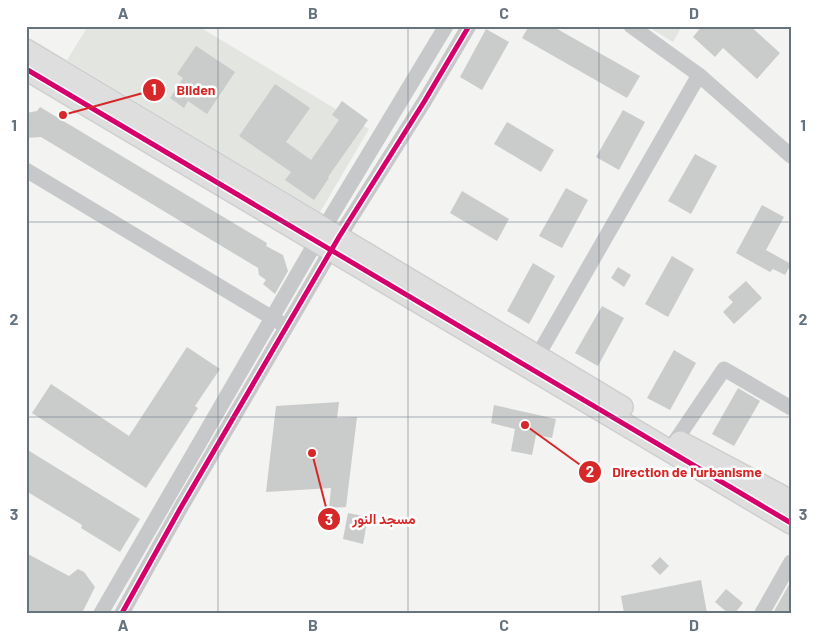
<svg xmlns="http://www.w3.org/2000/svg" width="817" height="639" viewBox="0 0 817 639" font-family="Barlow,Vazirmatn,sans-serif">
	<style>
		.green { fill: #e2e5e0 }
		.building { fill: #cacbcb }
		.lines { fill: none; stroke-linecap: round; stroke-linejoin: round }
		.secondary-casing { stroke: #cfcfcf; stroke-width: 24 }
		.street { stroke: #c7c8c9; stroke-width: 15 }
		.secondary { stroke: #dddedd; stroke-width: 21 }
		.cycleway-casing { stroke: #fff; stroke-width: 8 }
		.cycleway { stroke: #d6006c; stroke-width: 5 }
		.grid { fill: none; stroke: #65737f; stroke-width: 1; stroke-opacity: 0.55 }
		.leader { fill: none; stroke: #d62828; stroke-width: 2 }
		.callout-dot { fill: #d62828; stroke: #fff; stroke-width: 2 }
		.mark-label { font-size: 15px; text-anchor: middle; font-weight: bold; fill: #fff }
		.callout-label { font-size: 14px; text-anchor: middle; font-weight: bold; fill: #d62828; stroke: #fff; stroke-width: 5; stroke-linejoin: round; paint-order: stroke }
		.neatline { fill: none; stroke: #65737f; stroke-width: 2 }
		.grid-label { font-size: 16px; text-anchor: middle; font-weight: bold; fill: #65737f }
	</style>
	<rect width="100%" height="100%" fill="#f3f3f1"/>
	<g class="green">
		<path d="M88 26H198L369 129 320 212 67 60Z"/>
		<path d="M647 26H682L673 42Z"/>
	</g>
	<g class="building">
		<path d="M529 26H552L640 76 627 98 522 38Z"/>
		<path d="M702 26H750L780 53 757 79 723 48 715 57 693 37Z"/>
		<path d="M486 29 509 42 482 90 460 77Z"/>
		<path d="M196 46 235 72 207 114 188 101 184 108 170 98 183 78 177 74Z"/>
		<path d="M275 84 310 108 286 142 311 160 339 120 332 115 342 101 368 120 328 177 329 178 314 200 285 180 291 172 239 136Z"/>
		<path d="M40 107 267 243 266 246 283 255 288 271 275 294 263 284 266 280 259 275 258 268 41 137 26 138V113L37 111Z"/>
		<path d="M623 110 645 122 619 170 596 157Z"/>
		<path d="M507 122 554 150 541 172 494 144Z"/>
		<path d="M695 154 717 166 691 214 668 201Z"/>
		<path d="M566 188 588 200 562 248 539 236Z"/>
		<path d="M462 191 509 219 497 241 450 213Z"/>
		<path d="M762 205 784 217 766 250 791 264 785 275 773 269 770 272 736 253Z"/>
		<path d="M672 256 694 269 668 317 645 304Z"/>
		<path d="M533 263 555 276 529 324 507 311Z"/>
		<path d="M618 267 631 275 624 287 611 278Z"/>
		<path d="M746 281 762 298 734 324 723 312 733 302 728 297Z"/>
		<path d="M602 306 624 318 598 366 575 353Z"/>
		<path d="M187 347 220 369 195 406 198 408 146 488 32 413 51 384 129 436Z"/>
		<path d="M674 350 696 363 670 410 647 398Z"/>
		<path d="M738 388 760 401 734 446 712 434Z"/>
		<path d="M339 402 337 418 357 417 346 507 329 508 331 488 266 492 276 406Z"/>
		<path d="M494 405 556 419 552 438 536 435 532 455 511 451 515 429 491 423Z"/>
		<path d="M26 449 140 519 120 552 81 528 82 525 26 491Z"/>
		<path d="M348 513 368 517 363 544 343 539Z"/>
		<path d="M26 553 69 576 78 569 84 572 95 587 82 613H26Z"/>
		<path d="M660 557 669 566 660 575 651 566Z"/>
		<path d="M701 580 707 613H624L621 596Z"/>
		<path d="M791 581V613H773Z"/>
		<path d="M726 589 743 603 735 613H728L715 602Z"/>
	</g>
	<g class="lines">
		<defs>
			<g id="secondary">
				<path d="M26 50 622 407"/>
				<path d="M26 69 791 523"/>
				<path d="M680 442 791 501"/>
			</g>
		</defs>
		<use href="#secondary" class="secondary-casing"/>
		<g class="street">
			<path d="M631 26 699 75 791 156"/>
			<path d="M26 170 279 322"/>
			<path d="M538 355 699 75"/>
			<path d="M676 440 724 369 791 408"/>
			<path d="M101 613 324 228 446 26"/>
			<path d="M122 613 180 509 339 237 424 102 469 26"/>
			<path d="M762 613 791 562"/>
		</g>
		<use href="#secondary" class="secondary"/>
		<defs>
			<g id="cycleway">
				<path d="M26 69 791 523"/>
				<path d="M122 613 180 509 339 237 424 102 469 26"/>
			</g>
		</defs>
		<use href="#cycleway" class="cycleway-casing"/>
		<use href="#cycleway" class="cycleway"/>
	</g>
	<path class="grid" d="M218 26V613M408 26V613M599 26V613M26 222H791M26 417H791"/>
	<path class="leader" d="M63 115L154 90M525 425L590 472M312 453L329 519"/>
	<g class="callout-dot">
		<circle cx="63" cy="115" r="5"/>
		<circle cx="525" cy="425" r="5"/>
		<circle cx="312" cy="453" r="5"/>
		<circle cx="154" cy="90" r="12"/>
		<circle cx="590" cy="472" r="12"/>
		<circle cx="329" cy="519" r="12"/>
	</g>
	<g class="mark-label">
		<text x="154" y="95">1</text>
		<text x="590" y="477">2</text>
		<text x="329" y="525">3</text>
	</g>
	<g class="callout-label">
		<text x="196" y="95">Bliden</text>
		<text x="687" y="477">Direction de l'urbanisme</text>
		<text x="384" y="524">مسجد النور</text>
	</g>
	<rect width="817" height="639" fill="none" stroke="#ffffff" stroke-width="55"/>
	<rect x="28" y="28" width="762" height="584" class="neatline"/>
	<g class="grid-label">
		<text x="123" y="19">A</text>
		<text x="313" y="19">B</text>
		<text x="504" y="19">C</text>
		<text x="694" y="19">D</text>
		<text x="14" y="131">1</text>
		<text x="803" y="131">1</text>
		<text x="14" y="325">2</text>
		<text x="803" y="325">2</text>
		<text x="14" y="520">3</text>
		<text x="803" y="520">3</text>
		<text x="123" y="631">A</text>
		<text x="313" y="631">B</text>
		<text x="504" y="631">C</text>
		<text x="694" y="631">D</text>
	</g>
</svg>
